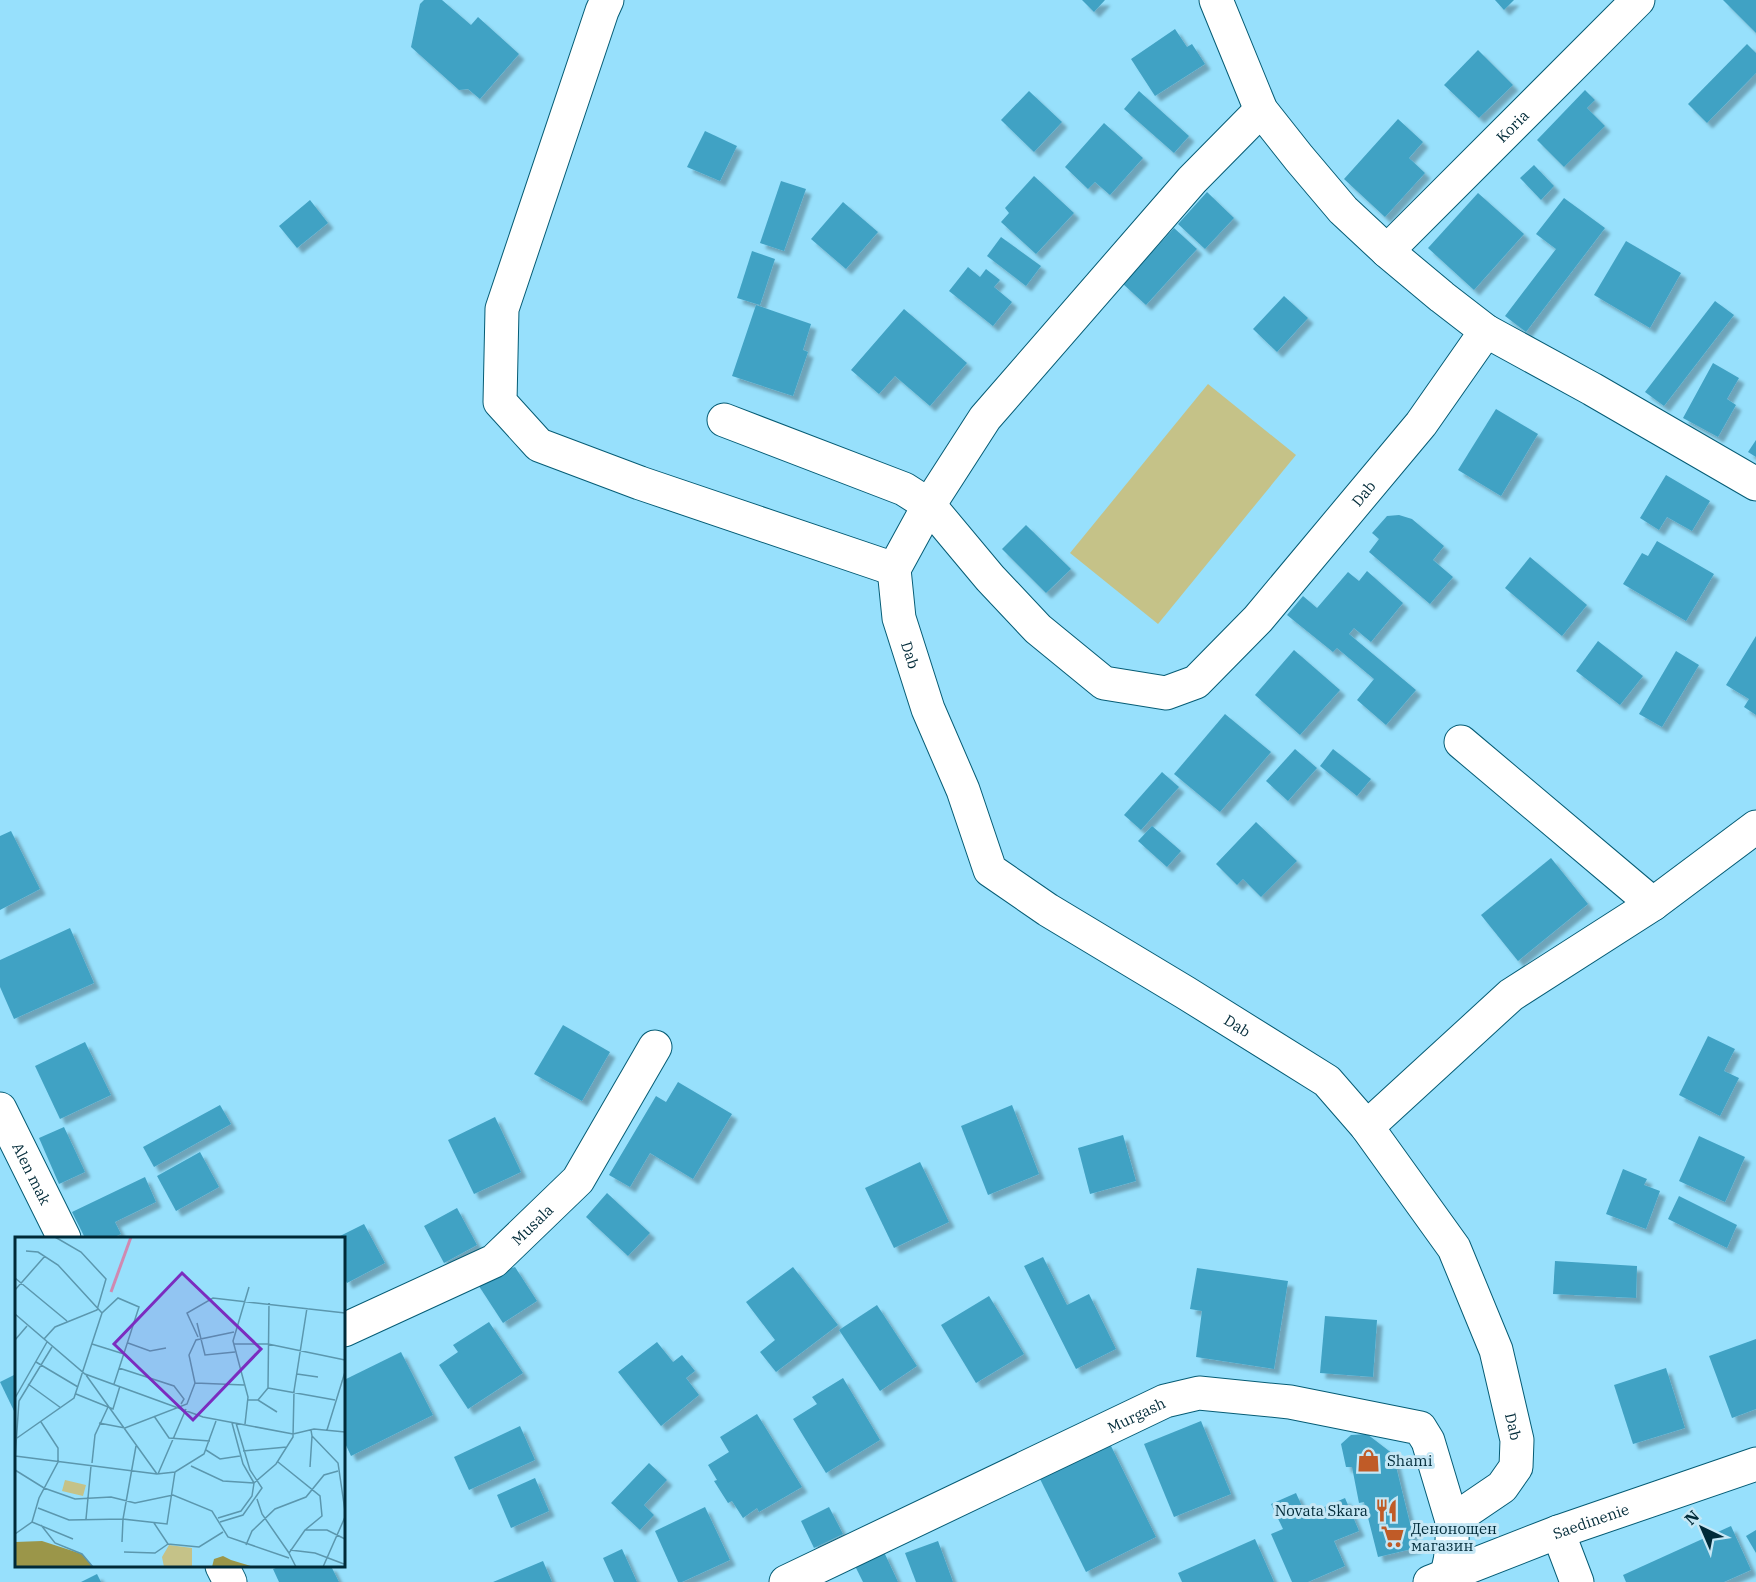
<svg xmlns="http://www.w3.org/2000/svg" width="1756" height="1582" viewBox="0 0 1756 1582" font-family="'IBM Plex Serif',serif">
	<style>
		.green { fill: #c5c288 }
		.building { fill: #41a2c4; filter: url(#shadow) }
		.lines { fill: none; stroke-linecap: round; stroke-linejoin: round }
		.minor-casing { stroke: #055c75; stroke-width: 35 }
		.tertiary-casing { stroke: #055c75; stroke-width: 35 }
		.minor { stroke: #fff; stroke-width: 33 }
		.tertiary { stroke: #fff; stroke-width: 33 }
		.labels { text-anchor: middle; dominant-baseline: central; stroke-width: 6; stroke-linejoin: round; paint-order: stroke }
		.street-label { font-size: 15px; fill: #002a38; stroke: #c5e7f5 }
		.poi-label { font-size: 15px; fill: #002a38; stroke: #c5e7f5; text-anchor: start }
		.inset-river { fill: none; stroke: #d089b1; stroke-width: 3 }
		.inset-road { fill: none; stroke: #5b97ae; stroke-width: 1.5 }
		.view { fill: #7b2cbf; fill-opacity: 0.15; stroke: #7b2cbf; stroke-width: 3 }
		.inset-edge { fill: none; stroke: #002a38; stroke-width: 3 }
	</style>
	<defs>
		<filter id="shadow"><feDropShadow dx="5.5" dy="5.5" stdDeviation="1.5" flood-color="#0004"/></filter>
	</defs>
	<rect width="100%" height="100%" fill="#97e0fc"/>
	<path class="green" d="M1208 384 1296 455 1158 624 1070 553Z"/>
	<g class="building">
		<path d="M424 0H442L471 25 478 17 519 54 480 99 468 89 459 90 411 47 420 4Z"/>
		<path d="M1082 0H1105L1094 12Z"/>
		<path d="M1495 0H1514L1504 10Z"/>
		<path d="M1723 0H1756V33Z"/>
		<path d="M1175 29 1187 47 1192 44 1205 64 1155 96 1131 59Z"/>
		<path d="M1747 44 1756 53V73L1707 123 1688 104Z"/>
		<path d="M1478 50 1513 85 1479 118 1444 85Z"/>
		<path d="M1585 90 1595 100 1587 108 1605 126 1564 167 1537 140Z"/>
		<path d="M1029 91 1062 122 1034 152 1001 120Z"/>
		<path d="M1139 91 1189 136 1174 153 1124 109Z"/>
		<path d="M1398 119 1423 142 1409 158 1425 173 1385 217 1344 179Z"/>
		<path d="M1104 123 1143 158 1110 195 1095 182 1088 189 1065 167Z"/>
		<path d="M705 131 737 146 720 181 687 167Z"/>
		<path d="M1534 165 1554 186 1541 200 1520 178Z"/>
		<path d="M1034 176 1074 213 1036 254 1001 222 1009 213 1005 208Z"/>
		<path d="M781 181 806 189 784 251 760 243Z"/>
		<path d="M1207 192 1234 218 1205 249 1178 224Z"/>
		<path d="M1478 193 1524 234 1474 290 1428 248Z"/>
		<path d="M1564 198 1605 228 1526 332 1505 316 1556 249 1536 234Z"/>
		<path d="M310 200 328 223 297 248 279 226Z"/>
		<path d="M843 202 878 232 846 269 811 239Z"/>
		<path d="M1174 228 1197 249 1146 305 1123 284Z"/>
		<path d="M1001 237 1041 266 1026 286 987 256Z"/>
		<path d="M1626 241 1681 273 1650 328 1594 295Z"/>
		<path d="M752 251 775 259 760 305 737 298Z"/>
		<path d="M968 267 980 277 986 269 1000 280 994 287 1012 302 993 326 949 291Z"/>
		<path d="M1284 296 1308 318 1277 352 1253 329Z"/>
		<path d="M1715 301 1734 315 1664 406 1645 392Z"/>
		<path d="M756 305 811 324 803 350 808 352 793 396 732 376Z"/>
		<path d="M904 309 967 363 930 406 895 376 879 394 851 370Z"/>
		<path d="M1713 363 1739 378 1727 399 1736 405 1718 437 1683 418Z"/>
		<path d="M1496 409 1538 434 1501 496 1458 470Z"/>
		<path d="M1756 440V457L1748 452Z"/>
		<path d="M1666 475 1710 501 1692 531 1667 517 1659 530 1640 518Z"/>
		<path d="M1399 515 1412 519 1444 546 1433 560 1453 577 1430 604 1369 552 1379 539 1372 533 1387 516Z"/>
		<path d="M1026 525 1071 569 1046 593 1002 549Z"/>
		<path d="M1657 541 1714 574 1686 621 1623 584 1642 553 1648 556Z"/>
		<path d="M1530 557 1587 605 1562 636 1505 588Z"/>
		<path d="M1367 571 1403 603 1371 642 1354 628 1349 634 1416 690 1386 725 1357 700 1374 679 1337 648 1333 652 1287 615 1303 596 1317 608 1348 572 1359 581Z"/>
		<path d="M1756 636V715L1744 707 1749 699 1726 685Z"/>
		<path d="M1598 641 1643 676 1620 705 1576 671Z"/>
		<path d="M1294 650 1340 690 1300 735 1255 695Z"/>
		<path d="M1676 651 1699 665 1662 727 1639 714Z"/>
		<path d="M1225 714 1271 752 1220 812 1174 774Z"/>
		<path d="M1295 749 1317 768 1288 801 1266 781Z"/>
		<path d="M1333 749 1371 779 1357 796 1320 766Z"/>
		<path d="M1162 772 1179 787 1141 830 1124 815Z"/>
		<path d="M1256 822 1297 861 1261 897 1243 879 1237 885 1216 864Z"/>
		<path d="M1152 826 1181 851 1167 867 1138 841Z"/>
		<path d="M11 831 40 889 0 910V836Z"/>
		<path d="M1551 858 1588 904 1518 961 1481 915Z"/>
		<path d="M70 928 94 983 14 1019 0 987V960Z"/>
		<path d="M563 1025 610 1052 582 1101 534 1074Z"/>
		<path d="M1708 1036 1735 1049 1724 1071 1739 1078 1720 1116 1679 1095Z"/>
		<path d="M85 1042 111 1095 60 1119 35 1066Z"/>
		<path d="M678 1082 732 1114 693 1179 650 1153 630 1187 609 1175 656 1096 666 1102Z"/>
		<path d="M220 1105 231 1124 154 1167 143 1147Z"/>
		<path d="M1012 1105 1039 1174 988 1195 961 1126Z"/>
		<path d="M495 1117 521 1172 474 1194 448 1140Z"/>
		<path d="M64 1127 85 1172 59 1184 39 1138Z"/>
		<path d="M1123 1135 1136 1181 1090 1194 1078 1148Z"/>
		<path d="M1699 1136 1745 1157 1725 1202 1679 1181Z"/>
		<path d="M200 1152 219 1187 176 1211 157 1176Z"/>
		<path d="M920 1162 949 1222 894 1248 865 1188Z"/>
		<path d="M1623 1169 1647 1179 1644 1185 1660 1191 1646 1229 1606 1214Z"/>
		<path d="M145 1177 156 1202 115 1222 121 1234 112 1238H85L72 1212Z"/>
		<path d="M607 1193 650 1233 628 1256 586 1217Z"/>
		<path d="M1679 1196 1737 1225 1727 1248 1668 1219Z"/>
		<path d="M457 1208 477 1245 444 1263 424 1226Z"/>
		<path d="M364 1224 385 1263 347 1283 344 1277V1238H336Z"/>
		<path d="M1043 1257 1067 1305 1089 1294 1116 1349 1076 1369 1024 1266Z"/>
		<path d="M1555 1261 1637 1266 1636 1298 1553 1294Z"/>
		<path d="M515 1267 537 1301 503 1323 475 1280Z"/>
		<path d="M793 1267 838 1325 776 1372 760 1352 775 1340 746 1302Z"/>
		<path d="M1197 1268 1288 1281 1274 1369 1196 1357 1202 1311 1190 1309Z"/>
		<path d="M989 1296 1024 1354 976 1383 941 1325Z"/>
		<path d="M877 1305 917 1366 880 1391 839 1330Z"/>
		<path d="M1325 1316 1377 1320 1373 1377 1320 1373Z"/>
		<path d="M489 1322 523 1373 468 1409 439 1365 458 1352 453 1345Z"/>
		<path d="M1756 1339V1409L1732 1418 1709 1356Z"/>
		<path d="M657 1342 673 1362 682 1355 695 1371 686 1378 699 1395 661 1426 618 1372Z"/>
		<path d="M401 1352 433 1415 351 1456 344 1441V1380Z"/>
		<path d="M1666 1368 1685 1428 1633 1444 1614 1385Z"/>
		<path d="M16 1374V1415L0 1382Z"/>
		<path d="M843 1378 880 1440 826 1473 793 1419 817 1404 812 1397Z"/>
		<path d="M757 1414 802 1487 759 1512 757 1508 743 1518 732 1501 728 1503 714 1481 717 1480 708 1465 729 1452 720 1437Z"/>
		<path d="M1201 1421 1231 1494 1174 1517 1144 1444Z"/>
		<path d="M520 1426 535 1460 469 1490 454 1457Z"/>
		<path d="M1367 1434 1393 1454 1416 1548 1378 1557 1364 1502 1359 1503 1352 1467H1346L1341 1444 1351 1435Z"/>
		<path d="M1110 1444 1156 1537 1086 1572 1040 1479Z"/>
		<path d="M649 1463 667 1480 644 1505 654 1515 640 1530 611 1503Z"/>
		<path d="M535 1478 549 1511 511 1528 497 1495Z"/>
		<path d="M1296 1493 1306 1515 1345 1498 1359 1531 1334 1541 1345 1566 1308 1582H1292L1271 1534 1283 1529 1271 1504Z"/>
		<path d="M705 1507 730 1560 682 1582H678L655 1531Z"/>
		<path d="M829 1507 843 1534 814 1548 801 1521Z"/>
		<path d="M1731 1526 1751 1570 1724 1582H1626L1623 1575Z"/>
		<path d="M1756 1530V1553L1746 1536Z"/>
		<path d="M1255 1539 1274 1582H1182L1178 1573Z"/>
		<path d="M938 1541 953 1582H916L905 1553Z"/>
		<path d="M622 1549 637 1582H614L603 1558Z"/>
		<path d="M884 1552 898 1582H863L855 1566Z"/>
		<path d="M543 1561 552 1582H493Z"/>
		<path d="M281 1566H331L339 1582H279L273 1569Z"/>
		<path d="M97 1574 101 1582H81Z"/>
	</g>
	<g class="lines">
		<defs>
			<g id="minor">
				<path d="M607 0 602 11 502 309 500 402 539 445 640 483 894 569"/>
				<path d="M1216 0 1261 110 1299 158 1343 210 1387 251 1442 297 1486 331 1592 389 1756 484"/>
				<path id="s1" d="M1261 110 1192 180 985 418 929 505 894 569 899 618 928 709 963 790 990 870 1048 910 1186 993 1327 1081 1367 1127 1454 1248 1496 1350 1517 1440 1516 1467 1502 1487 1452 1521C1453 1541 1452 1563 1444 1582"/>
				<path id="s2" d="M1387 251 1638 0"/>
				<path id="s3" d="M724 420 904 489 929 505 990 578 1038 629 1104 683 1166 693 1196 682 1258 619 1421 424 1486 331"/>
				<path d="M1461 742 1653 904"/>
				<path id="s4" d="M0 1109 64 1238"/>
				<path d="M1367 1127 1511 995 1653 904 1756 827"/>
				<path id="s5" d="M344 1330 494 1261 578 1180 655 1047"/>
				<path d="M1558 1532 1577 1582"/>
				<path d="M222 1566 230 1582"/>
				<path id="s6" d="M786 1582 1165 1401 1199 1393 1290 1402 1420 1428 1428 1441 1452 1521"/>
			</g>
			<g id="tertiary">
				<path id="s7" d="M1430 1582 1558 1532 1756 1464"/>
			</g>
		</defs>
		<use href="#minor" class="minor-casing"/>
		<use href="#tertiary" class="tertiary-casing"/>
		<use href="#minor" class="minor"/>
		<use href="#tertiary" class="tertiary"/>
	</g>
	<defs>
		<symbol id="shop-bare" viewBox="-9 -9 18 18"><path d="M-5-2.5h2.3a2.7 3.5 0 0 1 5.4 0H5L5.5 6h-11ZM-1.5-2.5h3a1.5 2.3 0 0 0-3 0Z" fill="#c05b27" stroke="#c5e7f5" stroke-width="2.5" paint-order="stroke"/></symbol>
		<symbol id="restaurant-bare" viewBox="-9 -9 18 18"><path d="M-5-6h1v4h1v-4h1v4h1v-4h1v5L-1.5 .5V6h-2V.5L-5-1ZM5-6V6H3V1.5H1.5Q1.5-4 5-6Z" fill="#c05b27" stroke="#c5e7f5" stroke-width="2.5" paint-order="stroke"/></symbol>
		<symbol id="supermarket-bare" viewBox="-9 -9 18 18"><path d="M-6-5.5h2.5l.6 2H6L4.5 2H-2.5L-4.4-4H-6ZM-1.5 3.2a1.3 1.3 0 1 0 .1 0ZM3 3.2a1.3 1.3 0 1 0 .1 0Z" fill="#c05b27" stroke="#c5e7f5" stroke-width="2.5" paint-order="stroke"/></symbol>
	</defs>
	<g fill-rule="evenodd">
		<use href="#shop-bare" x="1352" y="1444" width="33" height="33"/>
		<use href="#restaurant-bare" x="1370" y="1494" width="33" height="33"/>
		<use href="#supermarket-bare" x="1376" y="1520" width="33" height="33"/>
	</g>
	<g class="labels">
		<g class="street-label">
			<text stroke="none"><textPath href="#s2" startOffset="177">Koria</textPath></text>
			<text stroke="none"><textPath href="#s3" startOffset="820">Dab</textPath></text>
			<text stroke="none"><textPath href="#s1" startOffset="678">Dab</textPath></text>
			<text stroke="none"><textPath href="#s1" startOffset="1200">Dab</textPath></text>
			<text stroke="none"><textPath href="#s4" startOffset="72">Alen mak</textPath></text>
			<text stroke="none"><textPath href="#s5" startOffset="218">Musala</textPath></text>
			<text stroke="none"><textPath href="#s6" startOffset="388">Murgash</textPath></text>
			<text stroke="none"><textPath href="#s1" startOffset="1704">Dab</textPath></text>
			<text stroke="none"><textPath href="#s7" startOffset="172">Saedinenie</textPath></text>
		</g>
		<g class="poi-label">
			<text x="1387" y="1460">Shami</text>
			<text x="1368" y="1510" text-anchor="end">Novata Skara</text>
			<text x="1411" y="1528">Денонощен<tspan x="1411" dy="17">магазин</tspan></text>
		</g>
	</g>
	<g transform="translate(15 1237)">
		<rect width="330" height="330" fill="#97e0fc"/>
		<path d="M50 243 71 248 68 259 47 254ZM154 308 177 311V330H149L147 320Z" fill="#c5c288"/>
		<path d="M27 304 67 317 78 330H0V305ZM208 319 216 323 239 330H197L199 322Z" fill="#9b9649"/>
		<path class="inset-river" d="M96 55 116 0"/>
		<path class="inset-road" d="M11 14 23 15 43 28 87 76M0 41 52 84M0 53 30 19M0 77 70 137 188 180 278 197 299 192 330 195M182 86 190 118 220 115M183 100 172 76 198 61 330 76M29 102 40 90 82 73 91 42 66 15 40 0M0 103 12 89M113 106 135 114 151 111M77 107 109 117M219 107H253L330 123M21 125 63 150M104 131 159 149 169 162 166 167M282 137 303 140M71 138 142 237M180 146 229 148M13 147 46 171M253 151 320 163M61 157 98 172 105 149M0 161 32 105M233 163H243L262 175M243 163 253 151 254 66M139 179 154 201 195 204M84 186 110 191 172 167 180 146 174 118 181 103 219 95M217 186 228 227 239 246M230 187 233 160 218 104 234 50M296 193 297 199 323 226 330 274M312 193 330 135M2 201 59 161 87 76 103 61 124 70 99 147M121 209 108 282 152 287 160 235M191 213 205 222 225 219M228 214 272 210M0 219 142 237 160 235 189 217 201 184M0 222 4 164 37 110M263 225 305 259 307 279 290 293M77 226 80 198 93 170M176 229 208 244 239 246M295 230 297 199M0 233 29 251 60 262 96 260 120 266 158 258 197 274 213 300 274 321M143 237 171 172M239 246 261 227 278 200 279 154 292 71M242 262 247 277 274 316M23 271 54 283 108 282 107 305M203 281 226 274 237 259 239 246M71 282 76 229M17 285 58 302M205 285 228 278 247 251 235 233 221 186M139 286 153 307M26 288 40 306 67 317 78 330M0 297 17 285 24 261 43 225V211L26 185M153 307 184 310 208 295M231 308 237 294 260 272 291 260 309 238 323 234M275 313 300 316 329 327M109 315 140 316 153 307M281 330 274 316 290 293H312L330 302M308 330 330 280"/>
		<path class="view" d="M167 36 246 112 178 183 99 107Z"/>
		<rect width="330" height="330" class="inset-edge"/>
	</g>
	<g transform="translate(1702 1528) rotate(316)" stroke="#c5e7f5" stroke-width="4.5" paint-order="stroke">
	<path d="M0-4.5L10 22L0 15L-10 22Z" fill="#002a38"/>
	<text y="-9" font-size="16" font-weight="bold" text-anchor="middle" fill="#002a38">N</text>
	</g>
</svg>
